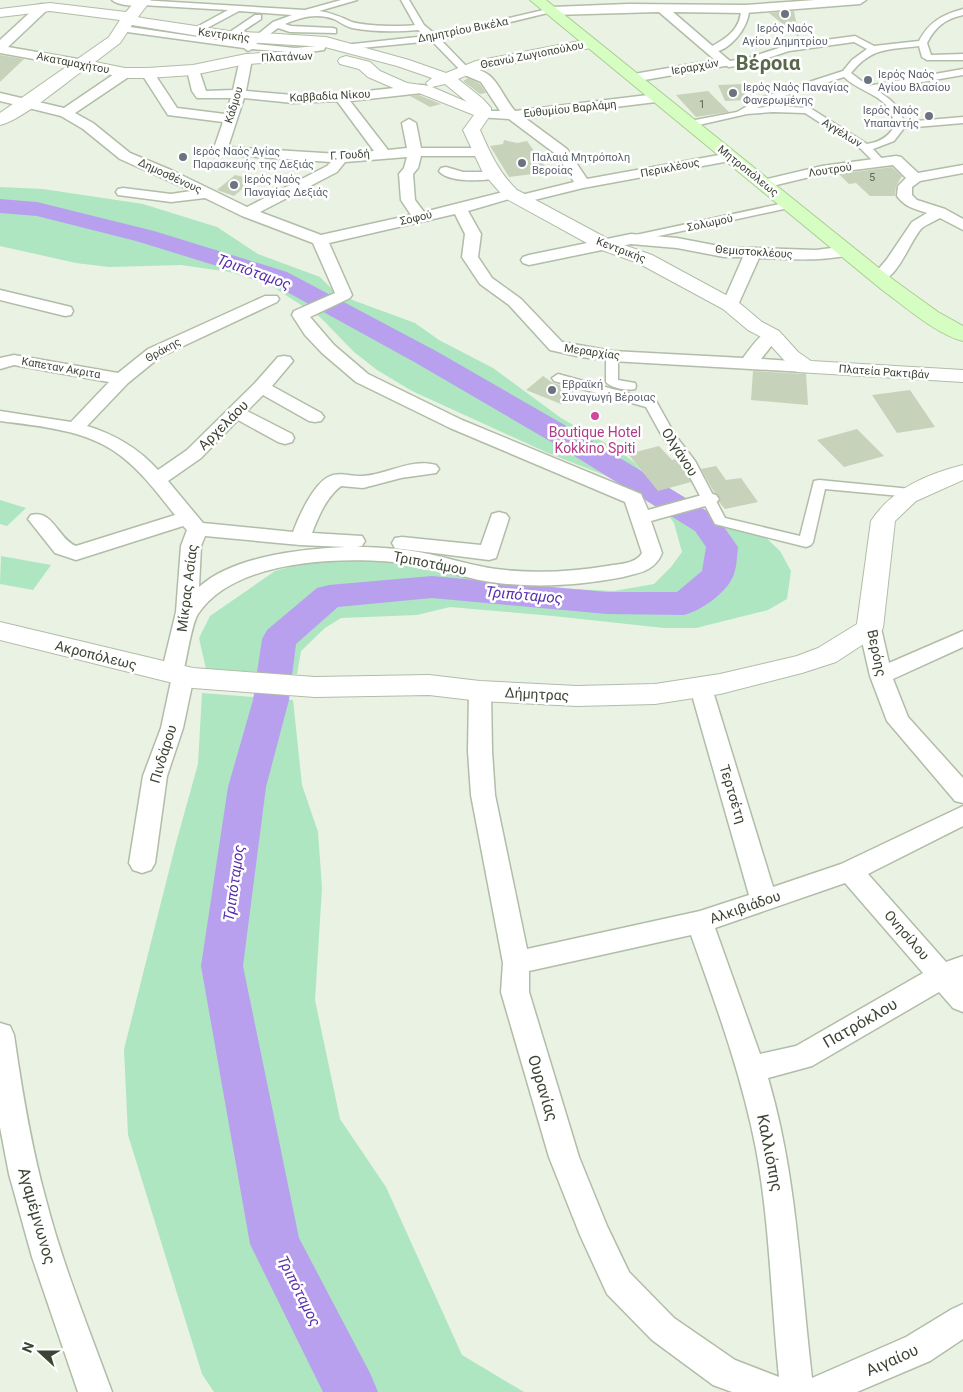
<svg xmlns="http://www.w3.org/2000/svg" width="963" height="1392" viewBox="0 0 963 1392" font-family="Roboto,sans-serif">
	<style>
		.green { fill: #ade6c1 }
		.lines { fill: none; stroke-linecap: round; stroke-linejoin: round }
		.river { fill: #b8a0ef; fill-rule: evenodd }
		.building { fill: #c6d3ba }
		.pedestrian-casing { stroke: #b1bda7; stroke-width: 3 }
		.minor-casing { stroke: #b1bda7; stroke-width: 3 }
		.tertiary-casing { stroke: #b1bda7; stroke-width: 2 }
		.secondary-casing { stroke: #a8cf92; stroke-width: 2 }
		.pedestrian { fill: #fff; fill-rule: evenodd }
		.minor { fill: #fff; fill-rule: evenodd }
		.tertiary { fill: #fff; fill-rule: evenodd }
		.secondary { fill: #d7fec2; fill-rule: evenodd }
		.worship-dot { fill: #6b7280; stroke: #fff; stroke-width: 2 }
		.hotel-dot { fill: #d1479c; stroke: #fff; stroke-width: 2 }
		.labels { text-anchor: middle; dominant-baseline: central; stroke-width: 5; stroke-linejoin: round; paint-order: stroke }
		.far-worship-label { font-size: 11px; fill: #5b616d; stroke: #fff; text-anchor: start }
		.far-street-label { font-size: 11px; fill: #3c4434; stroke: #fff }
		.number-label { font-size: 11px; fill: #5e6856 }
		.street-label { font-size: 14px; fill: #3c4434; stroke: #fff }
		.hotel-label { font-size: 14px; fill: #b23c85; stroke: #fff }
		.water-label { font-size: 15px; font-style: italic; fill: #582fae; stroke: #fff }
		.near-street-label { font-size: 16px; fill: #3c4434; stroke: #fff }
		.far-town-label { font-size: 20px; font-weight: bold; fill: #59674b; stroke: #fff }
	</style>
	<rect width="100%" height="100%" fill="#eaf2e4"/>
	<g class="green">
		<path d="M0 187 43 189 143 204 217 227 258 254 320 277 334 291 347 298 415 323 439 340 493 368 561 418 621 452 635 463 646 477 688 503 665 510 637 491 604 475 548 453 412 391 377 370 354 352 320 317 270 285 230 272 181 265 109 267 76 263 0 246Z"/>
		<path d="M0 500 26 508 7 526 0 524Z"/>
		<path d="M692 505 720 521 761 533 780 551 791 571 787 599 768 610 696 628H664L553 616 450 607 417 615 341 618 325 628 301 651 297 674 206 669 199 638 210 616 275 571 311 561 366 557 425 570 475 574 502 583 531 587 614 591 654 584 671 567 682 552 674 523 666 512Z"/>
		<path d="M1 556 51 565 33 590 0 584Z"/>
		<path d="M202 693 293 700 302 785 318 832 322 888 315 1000 340 1119 386 1187 462 1355 524 1392H214L202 1374 128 1135 124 1049 176 843 198 764Z"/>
	</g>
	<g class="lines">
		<path class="river" d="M0 199 37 202 154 231 287 272 436 351 582 435 717 517 738 547C737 555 737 566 734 574 728 592 701 611 684 615L607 614 432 598 338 607 296 644 289 700 266 787 243 966 299 1238 370 1373 378 1392H323L250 1244 201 966 228 787 253 700 262 639 267 630 317 588 329 585 432 576 607 592H677L702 571 706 547 695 531 560 447 416 363 269 282 136 241 37 216 0 213Z"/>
	</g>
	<g class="building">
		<path d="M794 11 799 37 769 13Z"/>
		<path d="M0 55 24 59 0 82Z"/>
		<path d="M468 78 480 84 486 93 480 94 463 81Z"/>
		<path d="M742 84 749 100 725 101 718 85Z"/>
		<path d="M708 91 729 112 696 117 676 95Z"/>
		<path d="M419 95 441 104 430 107 410 96Z"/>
		<path d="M504 140 517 143 527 141 549 172 509 177 490 146 503 144Z"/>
		<path d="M892 167 902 176 896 186 895 196H870L856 183 849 184 839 174Z"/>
		<path d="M235 175 254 179 234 196 217 190Z"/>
		<path d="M753 371 806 374 808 405 751 400Z"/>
		<path d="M543 376 553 383 577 390 561 404 526 390Z"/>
		<path d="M910 390 935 427 897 433 872 395Z"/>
		<path d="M857 429 884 456 844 467 817 440Z"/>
		<path d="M659 446 672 460 675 459 684 470 691 482 658 491 628 454Z"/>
		<path d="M716 466 726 480 741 478 758 502 725 509 719 502 720 498 714 492 701 469Z"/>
	</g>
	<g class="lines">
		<defs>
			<g id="pedestrian">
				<path d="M140 0 305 10 341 0H357L319 11C332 13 341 17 352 22 365 26 401 27 415 25L401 0H409L424 25 436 35 552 8 556 11 440 39 468 68V72H462L432 41 341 50 339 48 344 45 426 36 418 30C397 32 373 32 352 28 345 26 340 22 334 19 316 13 302 17 285 24L291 26 333 28 336 29V33L290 32 278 28 256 44 295 48 317 46 321 40 324 39 328 42 324 50 302 53 252 49 248 51 244 48 120 31V27L123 26 218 40 255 15H261V19L228 41 247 43 273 22 292 15 239 11 196 34 193 33V29L228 10 142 5 138 2Z"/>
				<path d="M745 6 749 9C750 26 728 55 709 52V48C725 39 741 30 741 9Z"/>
				<path d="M963 9V15C945 19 935 27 927 43L931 55 963 54V60H927L922 57 919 46C888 50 872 47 851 73L868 86 963 69V75L876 90C890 98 899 106 904 122L963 117V123L904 128 894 141 873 149 885 162 884 164H876L861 149 805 113 773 112 747 114 690 127 685 124 690 121 737 112 763 97 843 71 852 60 867 49 854 42 789 51 750 64 729 67 722 64V60L730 61 748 58 788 45 855 36 874 46 919 41C929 22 942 15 963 9ZM844 77C857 90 880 94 890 110 892 114 893 120 895 125 889 137 880 142 867 144L810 108 773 106 757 108 769 101Z"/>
				<path d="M789 202 794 205 793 207 631 242 625 239 631 236Z"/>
				<path d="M612 352 618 356V380L635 383 636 386 635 389C627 391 611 388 606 382V356Z"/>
				<path d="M558 374 656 401 675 435 695 461 725 518 800 536 814 481 819 480 911 489 916 490 918 493 916 496 911 497 825 489 813 542 811 545 806 547 715 524 682 462 662 436 646 407 554 381 552 378Z"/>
			</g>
			<g id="minor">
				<path d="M112 0H147L148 2C142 8 118 6 112 0Z"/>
				<path d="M815 0H866L860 4 745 13 673 12 731 62 725 66 633 82 626 78 628 75 715 60 659 12 552 15 546 11 552 7 628 4 745 5Z"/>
				<path d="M42 4 48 8 46 11 8 47 89 61 90 64 89 67 84 68 0 53V40L38 5Z"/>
				<path d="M246 55 252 59 246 91 293 95 348 93 422 85 427 86 429 89 427 92 422 93 350 101 388 150 407 148 402 123 409 119 416 123 421 148H480L485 149 487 152 485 155 480 156H421L418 168 413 174 415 200 424 212 511 190 516 191 518 194 517 196 574 182 557 155 509 119 478 117 476 114 478 111H500L481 82 460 73 459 70 460 67C468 65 485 71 491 77 499 84 506 101 515 111L656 94 661 95 663 98 656 102 525 118 567 149 587 179 730 153 735 154 737 157 735 160 583 188 522 203 517 202 515 199 516 197 468 211 481 234 478 257 492 278 521 299 562 342 612 351 743 358C752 347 762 328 778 331L780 335 761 359 805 362 811 363 814 367 811 371 805 372 612 361 581 357 550 350 509 305 480 284 462 257 465 234 455 214 329 243 352 295 350 298 310 317 334 345 368 374 462 420 641 494 648 510 709 493 716 495 719 499 716 503 651 521 662 553C655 571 639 573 623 577 582 585 539 588 498 583 471 580 444 570 417 565 356 555 236 556 198 614 192 623 187 656 184 669L191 670 194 676 183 728 167 776 155 863 151 870 142 873 133 870 129 863 143 776 161 728 171 681 164 680 161 674 176 612 181 546 187 530 183 526 76 560 55 553 28 519 31 515C53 509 58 539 76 546L175 515C158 494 143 473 121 456 88 430 40 426 0 421V411L71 422 109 382 14 365 0 369V358L14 355 118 373 148 349 265 296H277L279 299 277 302 160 357 128 383 87 426C116 435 138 448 158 470L187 450 255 383 278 357 284 356 290 357 293 361 272 386 321 413 324 417 321 421 315 422 309 421 263 395 247 411 292 434 294 438 292 442 285 444 278 442 238 420 201 458 168 481 203 523 293 532C299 516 313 485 328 477 340 471 351 477 363 476 387 475 410 458 436 465L439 469 436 473 401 478 363 488 341 486C326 498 319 515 312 533L362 536 365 541 362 546 357 547C381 547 405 549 429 554 452 559 474 566 496 569 533 574 571 572 607 566 618 564 636 564 642 553L625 502 450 428 356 382 322 353 305 335 292 315 294 311 335 293 313 243 242 216 205 198 171 202 118 195 116 192 118 189 123 188 171 194 191 191 120 159 83 129 61 116 0 101V93L64 108 120 70H130L131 73 130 76 75 113 93 123 130 153 171 170 247 207 327 166 331 162 215 154 213 151 223 122 168 115 141 73 147 69 152 70 177 108 225 114 231 98H197L192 91 187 70 188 67H198L206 91 233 90 240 59ZM244 98 293 103 337 101 374 151 339 154 228 147ZM407 157 404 168 399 174 401 200 411 215 321 235 260 212 337 172 345 162ZM205 536 300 545 346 547C301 549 233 556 199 587L201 546Z"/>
				<path d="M896 156 901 157 918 173 963 165V173L920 181 912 187V195L917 200 945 209 963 219V230L940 218C935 221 927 224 922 228 909 241 896 287 873 281L871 278 887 259 912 222 927 213C915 209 905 207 897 196L898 186 906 178 893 165 822 174 764 188 759 187 757 184 759 181 822 166Z"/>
				<path d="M446 167 463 172H497L499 175 497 178C484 181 448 183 439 171L441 168Z"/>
				<path d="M631 234 677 238 724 247 816 250 847 246 853 248 855 251 853 254C822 262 790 259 759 258L738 305 736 308H724L722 305 743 257H724L677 248 631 244 529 265 523 263 521 260 523 257 529 255Z"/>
				<path d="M0 290 71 307 73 311 71 315 65 316 0 300Z"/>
				<path d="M499 512 506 514 509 518 496 558 489 560 402 549 395 548 392 543 395 538 402 537 481 545 492 514Z"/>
				<path d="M870 621 878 623 881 628 889 663 963 631V647L893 679 908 717 963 778V803L955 801 887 721 870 676 859 628 862 623Z"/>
				<path d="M701 680 709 682 712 688 773 887 841 864 963 806V826L868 874 946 962 963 956V1012L953 1008 939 992 812 1066 768 1078C797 1176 800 1277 812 1378L906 1337 952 1309 963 1304V1339L930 1361 857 1392H732L713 1385 652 1340 607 1294 580 1235 549 1157 501 992 503 963 471 795 468 751 469 691 472 685 480 683 488 685 491 691 492 751 495 795 527 949 700 911 749 895 690 688 693 682ZM845 883 923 973 796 1046 760 1054 715 928ZM691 935C716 1005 742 1076 756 1149 770 1224 771 1301 779 1377L735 1360 674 1318 629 1272 607 1226 579 1157 529 992V971Z"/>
				<path d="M0 1023 10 1026 14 1035C22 1091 31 1146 46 1200 63 1266 89 1329 112 1392H78L32 1257 9 1174 0 1127Z"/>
			</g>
			<g id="tertiary">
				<path d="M136 0H151L138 17 142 18 229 31 326 37 409 60 446 73 476 61 590 39 595 41 598 44 595 47 480 70 458 79 483 99 491 108V114L480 130C490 153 499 173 517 190L610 240 652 255 737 301 762 322 779 331 798 352 811 361 963 370V382L797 372 784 360 765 339 748 330 723 309 638 263 596 248 505 198 483 173 463 130 474 115 419 93 398 90 368 77 359 69 340 64 338 61 340 58 346 56 370 62 380 71 407 83 428 86 426 83 432 78 397 66 325 47 229 41 132 25 120 43 95 62 125 68H147L193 65 246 54 296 51 301 53 304 56 301 59 296 61 246 64 193 75 147 78H125L85 69C65 83 22 120 0 125V113L109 37 120 20 50 11 0 17V9L50 3 126 12ZM445 84 467 102 432 87Z"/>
				<path d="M963 465V480L916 501 895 521 883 628 879 634 836 662 802 673 720 694 655 704 577 706 480 701 429 695 315 697 193 688 0 640V622L193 668 315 677 429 675 480 681 577 686 655 684 720 674 797 656 818 648 857 624 871 521C892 489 927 474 963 465Z"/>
			</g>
			<path id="secondary" d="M530 0H546L895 281 938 312 963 326V341C937 335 903 305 881 289Z"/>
		</defs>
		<use href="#pedestrian" class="pedestrian-casing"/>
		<use href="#minor" class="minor-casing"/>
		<use href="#tertiary" class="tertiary-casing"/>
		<use href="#secondary" class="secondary-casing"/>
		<use href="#pedestrian" class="pedestrian"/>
		<use href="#minor" class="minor"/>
		<use href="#tertiary" class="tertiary"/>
		<use href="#secondary" class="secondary"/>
	</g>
	<g class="worship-dot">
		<circle cx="785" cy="14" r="5"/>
		<circle cx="868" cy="80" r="5"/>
		<circle cx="733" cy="93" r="5"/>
		<circle cx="929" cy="116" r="5"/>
		<circle cx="183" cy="157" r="5"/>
		<circle cx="522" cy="163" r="5"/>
		<circle cx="234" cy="185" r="5"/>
		<circle cx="552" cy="390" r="5"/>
	</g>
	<circle class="hotel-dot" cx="595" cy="416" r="5"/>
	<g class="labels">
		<g class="far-worship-label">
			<text x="785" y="28" text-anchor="middle">Ιερός Ναός<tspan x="785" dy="13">Αγίου Δημητρίου</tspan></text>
			<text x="878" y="74">Ιερός Ναός<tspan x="878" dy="13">Αγίου Βλασίου</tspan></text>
			<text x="743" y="87">Ιερός Ναός Παναγίας<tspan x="743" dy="13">Φανερωμένης</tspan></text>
			<text x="919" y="110" text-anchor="end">Ιερός Ναός<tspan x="919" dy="13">Υπαπαντής</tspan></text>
			<text x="193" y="151">Ιερός Ναός Αγίας<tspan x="193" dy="13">Παρασκευής της Δεξιάς</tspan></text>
			<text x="532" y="157">Παλαιά Μητρόπολη<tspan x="532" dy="13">Βεροίας</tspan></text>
			<text x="244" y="179">Ιερός Ναός<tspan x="244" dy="13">Παναγίας Δεξιάς</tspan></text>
			<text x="562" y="384">Εβραϊκή<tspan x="562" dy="13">Συναγωγή Βέροιας</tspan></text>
		</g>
		<g class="far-street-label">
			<text transform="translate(463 30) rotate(-11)">Δημητρίου Βικέλα</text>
			<text transform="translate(224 35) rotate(7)">Κεντρικής</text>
			<text transform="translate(532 55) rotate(-11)">Θεανώ Ζωγιοπούλου</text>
			<text transform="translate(287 57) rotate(-2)">Πλατάνων</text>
			<text transform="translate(73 63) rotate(11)">Ακαταμαχήτου</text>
			<text transform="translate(695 67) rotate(-10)">Ιεραρχών</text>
			<text transform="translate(330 96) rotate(-3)">Καββαδία Νίκου</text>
			<text transform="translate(234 105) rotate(-73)">Κάδμου</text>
			<text transform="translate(570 109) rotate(-6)">Ευθυμίου Βαρλάμη</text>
			<text transform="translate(842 133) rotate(32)">Αγγέλων</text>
			<text transform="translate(350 155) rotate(-4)">Γ. Γουδή</text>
			<text transform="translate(670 168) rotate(-11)">Περικλέους</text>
			<text transform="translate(830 170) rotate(-9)">Λουτρού</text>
			<text transform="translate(748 171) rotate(39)">Μητροπόλεως</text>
			<text transform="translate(170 176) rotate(25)">Δημοσθένους</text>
			<text transform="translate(416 218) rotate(-13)">Σοφού</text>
			<text transform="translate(710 223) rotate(-12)">Σολωμού</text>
			<text transform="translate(621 250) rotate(21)">Κεντρικής</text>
			<text transform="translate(754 252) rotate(4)">Θεμιστοκλέους</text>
			<text transform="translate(163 350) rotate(-29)">Θράκης</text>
			<text transform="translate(592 352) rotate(8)">Μεραρχίας</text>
			<text transform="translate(61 368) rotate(10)">Καπεταν Ακριτα</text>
			<text transform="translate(884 372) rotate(4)">Πλατεία Ρακτιβάν</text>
		</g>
		<g class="number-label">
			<text x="702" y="104">1</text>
			<text x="872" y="177">5</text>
		</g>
		<g class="street-label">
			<text transform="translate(223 425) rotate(-45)">Αρχελάου</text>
			<text transform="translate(680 452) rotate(57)">Ολγάνου</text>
			<text transform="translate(430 563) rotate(11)">Τριποτάμου</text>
			<text transform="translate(187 588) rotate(-83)">Μίκρας Ασίας</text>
			<text transform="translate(877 653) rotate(78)">Βερόης</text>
			<text transform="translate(96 655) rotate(14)">Ακροπόλεως</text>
			<text transform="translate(537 694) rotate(3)">Δήμητρας</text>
			<text transform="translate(163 754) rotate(-73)">Πινδάρου</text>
			<text transform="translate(733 794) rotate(73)">Τερτσέτη</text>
			<text transform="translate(745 907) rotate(-19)">Αλκιβιάδου</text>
			<text transform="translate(907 935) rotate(49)">Ονησίλου</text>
		</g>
		<g class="hotel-label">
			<text x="595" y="432">Boutique Hotel<tspan x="595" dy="16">Kokkino Spiti</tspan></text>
		</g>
		<g class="water-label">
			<text transform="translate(254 272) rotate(20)">Τριπόταμος</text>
			<text transform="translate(524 595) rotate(5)">Τριπόταμος</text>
			<text transform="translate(234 883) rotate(-82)">Τριπόταμος</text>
			<text transform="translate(299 1291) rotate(63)">Τριπόταμος</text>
		</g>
		<g class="near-street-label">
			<text transform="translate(860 1023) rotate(-30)">Πατρόκλου</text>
			<text transform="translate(543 1088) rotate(73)">Ουρανίας</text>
			<text transform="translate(770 1153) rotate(79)">Καλλιόπης</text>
			<text transform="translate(37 1216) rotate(74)">Αγαμέμνωνος</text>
			<text transform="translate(892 1360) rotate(-24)">Αιγαίου</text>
		</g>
		<g class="far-town-label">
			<text x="768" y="63">Βέροια</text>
		</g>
	</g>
	<g transform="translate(40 1352) rotate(291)" stroke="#ffffff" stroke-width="4" paint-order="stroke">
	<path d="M0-4L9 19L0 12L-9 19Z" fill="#3c4434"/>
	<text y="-8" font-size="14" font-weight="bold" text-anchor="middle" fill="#3c4434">N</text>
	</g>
</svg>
